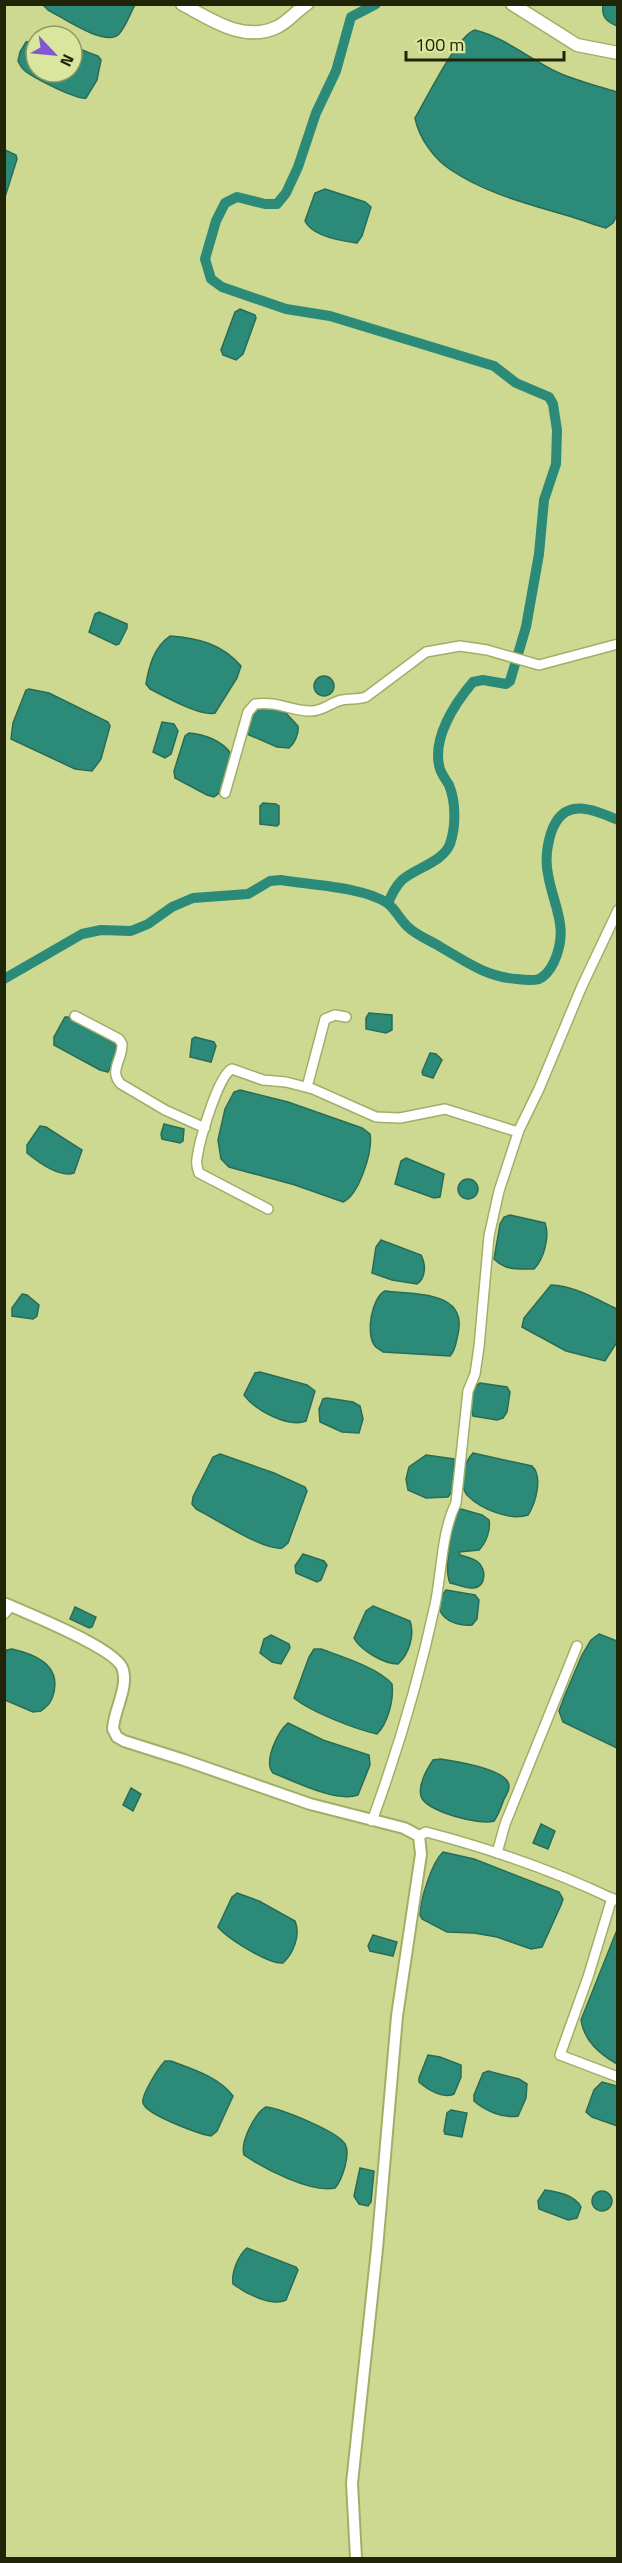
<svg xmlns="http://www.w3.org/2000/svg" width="622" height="2563" viewBox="0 0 622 2563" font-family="'Titillium Web',sans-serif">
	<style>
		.water { fill: #2c8b78; stroke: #296c56; stroke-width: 1.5 }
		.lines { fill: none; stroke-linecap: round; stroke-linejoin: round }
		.canal { stroke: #2c8b78; stroke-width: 10 }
		.minor-casing { stroke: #a2ae67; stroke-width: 12 }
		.tertiary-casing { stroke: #a2ae67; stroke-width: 14 }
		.secondary-casing { stroke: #a2ae67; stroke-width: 15 }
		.minor { stroke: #fff; stroke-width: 9 }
		.tertiary { stroke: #fff; stroke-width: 10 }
		.secondary { stroke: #fff; stroke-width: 12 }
	</style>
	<rect width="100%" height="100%" fill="#cdd991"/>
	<g class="water">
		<path d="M603 4 617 5V26C607 22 601 17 603 4Z"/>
		<path d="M43 5H135C130 14 126 26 119 34 106 48 62 17 48 10Z"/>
		<path d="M475 30C506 38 531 60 559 73 577 81 598 86 617 92V215L613 223 606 228C595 225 585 221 575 218 533 205 488 195 451 170 434 159 419 138 415 118 426 100 457 35 475 30Z"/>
		<path d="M34 41H36V72H72V46L98 56 101 60 97 80 86 98C76 100 32 77 24 70 21 68 20 64 18 61L20 52 26 42Z"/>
		<path d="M5 150 16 155 17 159 5 197Z"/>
		<path d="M325 189 365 202 371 207 362 236 357 243C341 241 312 236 305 221L315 193Z"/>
		<path d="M240 309 255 315 256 318 243 354 236 360 223 355 221 350 235 312Z"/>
		<path d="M99 612 127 624V628L119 644 116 645 89 632 95 614Z"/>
		<path d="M170 636C198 638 222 644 241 666L237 678 215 713C201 717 164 696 150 689L146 684C149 666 154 647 170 636Z"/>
		<circle cx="324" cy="686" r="10"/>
		<path d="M29 689 49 693 108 722 110 726 101 759 92 771 75 769 11 739 13 723 26 690Z"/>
		<path d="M267 707 284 711 298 726C299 733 295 743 289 748L277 747 247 734 252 714 259 708Z"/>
		<path d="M162 722 174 724 178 731 171 754 165 758 153 752Z"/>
		<path d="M189 733C204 734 223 741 231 754L223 785 218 794 214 797 207 795 175 778 174 771 185 736Z"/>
		<path d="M263 803 276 804 279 806V824L277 826 260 824V806Z"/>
		<path d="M369 1013 392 1015V1030L386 1033 366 1029V1018Z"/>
		<path d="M65 1017H68L117 1044 116 1055 108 1072 100 1070 54 1045V1037Z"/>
		<path d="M195 1037 214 1042 216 1046 211 1062 190 1057 192 1039Z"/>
		<path d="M430 1053 436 1054 442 1060 433 1078 423 1075 422 1072Z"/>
		<path d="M240 1090 288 1102 362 1128 370 1134C373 1151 359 1195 343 1202L295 1185 229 1167 221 1159 218 1140 225 1109 234 1092Z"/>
		<path d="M164 1124 184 1129 183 1141 180 1143 162 1139 161 1134Z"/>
		<path d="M40 1126 46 1127 82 1150 74 1173C60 1178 38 1162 27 1153V1145Z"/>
		<path d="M406 1158 444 1174 440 1197 434 1198 395 1184 401 1161Z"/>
		<circle cx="468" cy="1189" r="10"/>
		<path d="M510 1215 545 1223C550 1236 544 1259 534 1269 518 1269 506 1271 494 1259L500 1224 504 1217Z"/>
		<path d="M381 1240 421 1255C426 1264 426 1278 417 1284L392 1280 372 1273 376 1247Z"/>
		<path d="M551 1285C575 1286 596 1299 617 1309V1342L605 1361 566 1351 522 1327 524 1318Z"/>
		<path d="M385 1291C414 1295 468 1290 458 1334 456 1342 456 1350 450 1356L383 1352C382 1351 375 1347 375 1346 365 1334 372 1297 385 1291Z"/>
		<path d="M22 1294 27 1295 39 1305 37 1316 33 1319 12 1316V1308Z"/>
		<path d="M260 1372 307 1385 315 1391 306 1421C288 1428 255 1410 244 1395L255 1373Z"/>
		<path d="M480 1383 507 1387 510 1392 507 1412 503 1418 497 1420 473 1416C469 1406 470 1389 480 1383Z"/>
		<path d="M327 1398 353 1402 360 1406 363 1419 359 1433 342 1432 320 1422 319 1409 323 1399Z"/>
		<path d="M473 1453 532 1466C543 1476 536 1503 528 1515 510 1521 481 1509 468 1496 458 1486 464 1462 473 1453Z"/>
		<path d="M220 1454 274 1473 305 1487 307 1491 288 1543 282 1548C263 1551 215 1518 196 1509L192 1504 193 1497 213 1457Z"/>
		<path d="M426 1455 454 1459 453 1490 448 1497 426 1498 408 1490 406 1479 409 1467Z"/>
		<path d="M461 1509 482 1515 489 1520C491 1530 486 1543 479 1550L459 1552 460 1555C466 1557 473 1558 478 1562 486 1568 487 1587 473 1588 467 1589 456 1584 450 1583 443 1567 452 1529 456 1512Z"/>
		<path d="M303 1554 324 1561 327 1565 321 1580 317 1582 296 1573 295 1566Z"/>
		<path d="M446 1590 475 1595 479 1600 477 1619 472 1625C451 1627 427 1612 446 1590Z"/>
		<path d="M373 1606 410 1621C415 1635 409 1654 398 1664 384 1664 360 1650 354 1638L366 1611Z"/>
		<path d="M75 1607 96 1617 92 1627 89 1628 70 1619Z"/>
		<path d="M599 1634 617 1641V1748L563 1722 559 1711 565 1695 582 1655 591 1640Z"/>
		<path d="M271 1635 289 1644 290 1648 281 1664 272 1662 260 1653 264 1639Z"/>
		<path d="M12 1649C34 1654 60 1664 54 1692 52 1701 49 1705 41 1711L33 1712 5 1700V1656L7 1650Z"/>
		<path d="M314 1649H321C340 1656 379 1668 392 1684 394 1699 388 1723 377 1734 355 1729 311 1712 294 1698L309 1657Z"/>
		<path d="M288 1723 323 1740 369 1755 370 1765 358 1795C336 1803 294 1781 273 1773 263 1762 278 1731 288 1723Z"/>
		<path d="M441 1759C454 1761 509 1769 509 1786 509 1790 506 1796 504 1799 501 1807 499 1814 494 1821 480 1826 425 1811 421 1796 418 1785 427 1769 433 1760Z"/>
		<path d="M131 1788 141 1794 133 1811 123 1805Z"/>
		<path d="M541 1824 555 1831 548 1849 533 1843Z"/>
		<path d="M443 1852 474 1859 559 1892 563 1899 561 1905 542 1947 531 1949 497 1937 474 1933 447 1932 422 1919 420 1915C420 1900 432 1862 443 1852Z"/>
		<path d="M237 1893 259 1901 295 1921C301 1935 293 1954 283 1963 269 1965 227 1938 218 1927L232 1897Z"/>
		<path d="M617 1930 618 2064H617C600 2054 584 2041 581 2020Z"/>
		<path d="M373 1935 397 1942 393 1956 370 1951 368 1946Z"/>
		<path d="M428 2055 440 2057 461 2065V2077L454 2094C443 2099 428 2090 419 2082V2078Z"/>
		<path d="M165 2061H171C192 2069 219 2077 233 2096L217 2131 211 2136C200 2134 146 2115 143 2103 141 2095 159 2067 165 2061Z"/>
		<path d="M488 2071 519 2079 527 2084 526 2098 518 2116C503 2119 484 2110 474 2101V2095L483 2073Z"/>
		<path d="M602 2082 617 2086V2126L592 2117 586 2112 594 2090Z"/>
		<path d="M266 2107C282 2109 337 2131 345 2144 351 2154 342 2180 335 2188 310 2193 265 2169 244 2155 240 2142 255 2113 266 2107Z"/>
		<path d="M451 2110 467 2113 462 2137 445 2134 444 2131 447 2113Z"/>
		<path d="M360 2168 374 2171 371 2202 368 2206 359 2204 354 2196Z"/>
		<path d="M545 2190C558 2192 575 2195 581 2207L577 2218 568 2220 539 2209 538 2201Z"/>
		<circle cx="602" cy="2201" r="10"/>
		<path d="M247 2248 296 2267 298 2270 286 2300C271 2307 245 2293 233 2284 231 2273 239 2254 247 2248Z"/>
	</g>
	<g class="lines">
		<g class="canal">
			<path d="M376 4 351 17 336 71 316 113 298 167 286 193 277 204H265L237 197 225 203 216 221 205 259 211 279 222 287 286 309 330 316 494 366 516 383 549 397 553 404 557 430 556 464 544 500 539 554 526 627 510 681 506 684 483 680 473 682C455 703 431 739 440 769 442 775 446 780 449 785 456 802 456 827 450 844 443 862 416 868 402 880 395 887 392 894 388 903"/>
			<path d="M4 979 82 934 101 930 131 931 148 924 172 907 193 898 248 894 270 881 281 880C309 885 364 887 387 903 395 908 400 920 408 927 416 935 429 940 439 946 465 961 486 977 517 979 524 980 533 981 539 979 546 976 551 968 554 962 570 927 553 906 548 874 545 860 547 846 551 833 563 797 590 808 618 820"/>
		</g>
		<defs>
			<g id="minor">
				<path d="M225 793 248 712 255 704C278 701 291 711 311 711 324 711 331 702 342 700 350 698 357 700 366 697L426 652 460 646 487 650 539 665 618 644"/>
				<path d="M75 1016 119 1039 122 1044C123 1059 108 1071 121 1084L165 1110 205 1128"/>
				<path d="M307 1087 325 1019 335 1015 346 1017"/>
				<path d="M268 1209 199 1173C197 1168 196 1164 197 1159 199 1142 218 1075 232 1069L263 1080 286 1082 313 1089 376 1117 400 1118 445 1109 518 1132"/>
				<path d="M4 1614 11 1606"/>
				<path d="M372 1821C398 1750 419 1679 435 1605 442 1572 441 1534 456 1503L468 1391 475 1374 479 1347 489 1236 499 1191 519 1130 539 1089 582 986 618 910"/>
				<path d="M419 1836 426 1832C491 1849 555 1871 615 1900"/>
				<path d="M497 1853 505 1824 577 1646"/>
				<path d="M612 1898 588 1977 560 2055 618 2077"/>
			</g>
			<path id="tertiary" d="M4 1603C26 1613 119 1649 123 1670 128 1689 114 1710 113 1729L117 1737 124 1741 184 1760 310 1804 404 1828 419 1836 421 1854 397 2016 377 2249 352 2483 356 2558"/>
			<g id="secondary">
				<path d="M182 4C212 20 244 43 277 27 288 22 296 11 307 4"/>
				<path d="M512 4 577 45 618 53"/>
			</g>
		</defs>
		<use href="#minor" class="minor-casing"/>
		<use href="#tertiary" class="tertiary-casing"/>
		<use href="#secondary" class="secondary-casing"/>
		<use href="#minor" class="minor"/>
		<use href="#tertiary" class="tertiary"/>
		<use href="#secondary" class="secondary"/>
	</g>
	<rect width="622" height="2563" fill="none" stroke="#212508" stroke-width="12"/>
	<g transform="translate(54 54) rotate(116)"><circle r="28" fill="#dae69e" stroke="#909962" stroke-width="1.5"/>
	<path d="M0-4.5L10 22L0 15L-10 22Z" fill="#8258d1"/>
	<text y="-9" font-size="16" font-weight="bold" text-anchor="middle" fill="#212508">N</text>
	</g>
	<path d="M406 51v9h158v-9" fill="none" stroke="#212508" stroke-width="3"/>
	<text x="415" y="51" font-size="18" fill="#212508" stroke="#dae69e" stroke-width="4.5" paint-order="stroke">100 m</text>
</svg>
